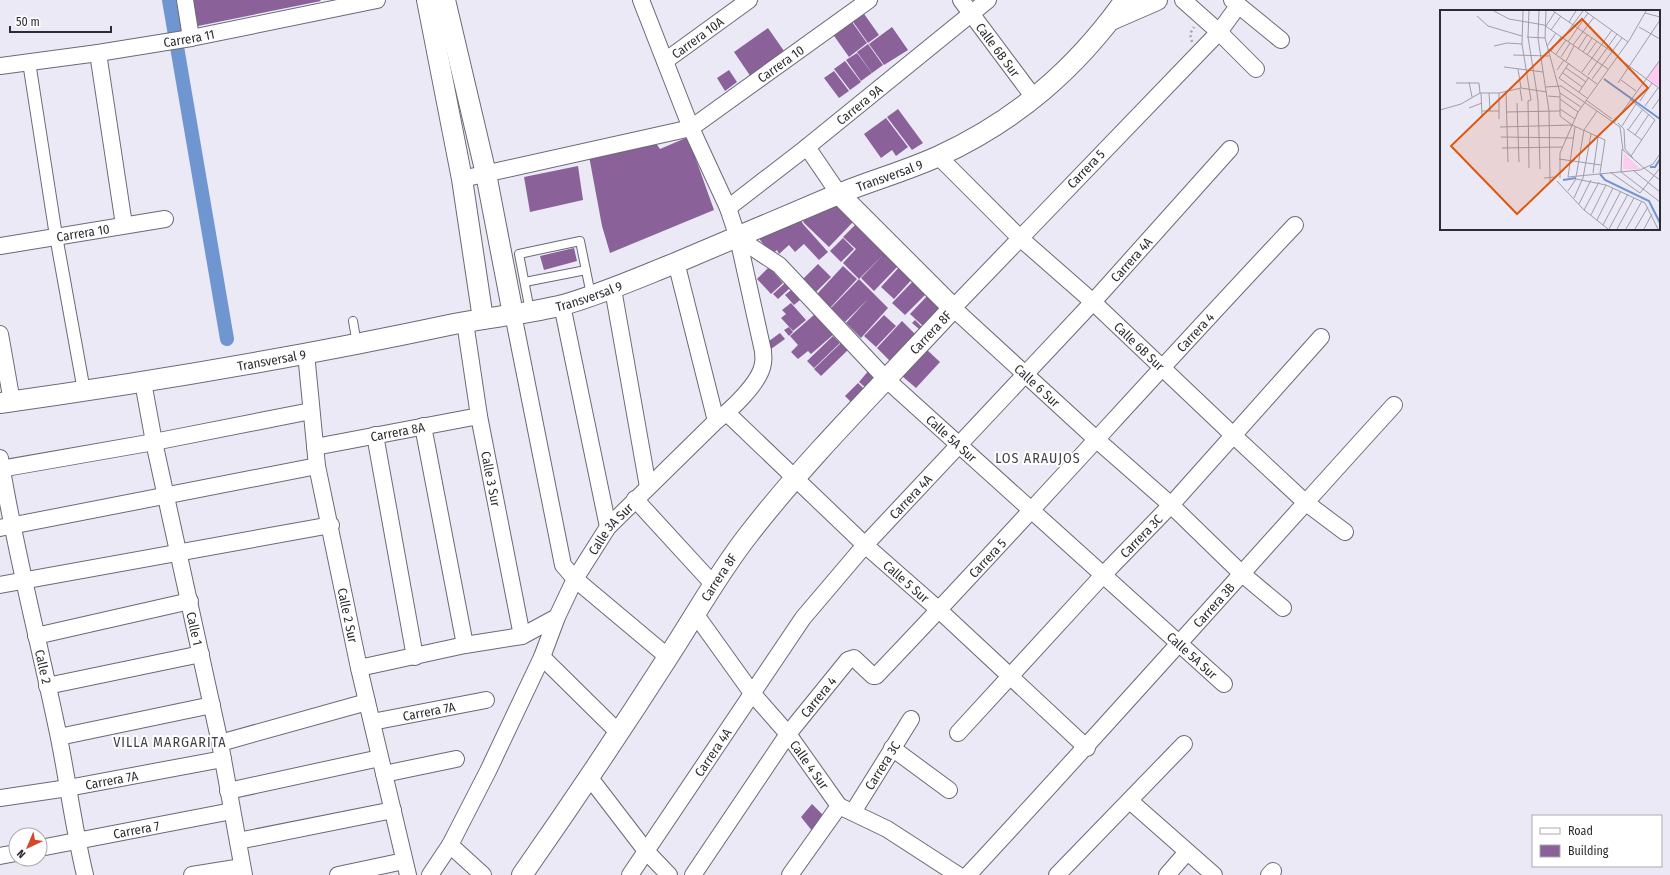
<svg xmlns="http://www.w3.org/2000/svg" width="1670" height="875" viewBox="0 0 1670 875" font-family="'Fira Sans Condensed',sans-serif">
	<style>
		.lines { fill: none; stroke-linecap: round; stroke-linejoin: round }
		.canal { stroke: #6f96d1; stroke-width: 14 }
		.building { fill: #8b619a }
		.service-casing { stroke: #6c6975; stroke-width: 10 }
		.pedestrian-casing { stroke: #6c6975; stroke-width: 14 }
		.minor-casing { stroke: #6c6975; stroke-width: 18 }
		.tertiary-casing { stroke: #6c6975; stroke-width: 22 }
		.path { stroke: #a7a4af; stroke-width: 2.5; stroke-dasharray: 2 3; stroke-linecap: butt }
		.service { stroke: #fff; stroke-width: 8 }
		.pedestrian { stroke: #fff; stroke-width: 12 }
		.minor { stroke: #fff; stroke-width: 16 }
		.tertiary { stroke: #fff; stroke-width: 20 }
		.labels { text-anchor: middle; dominant-baseline: central; stroke-width: 4; stroke-linejoin: round; paint-order: stroke }
		.street-label { font-size: 13px; fill: #2d2b31; stroke: #fff }
		.neighbourhood-label { font-size: 14px; letter-spacing: 1px; fill: #43404c; stroke: #fff }
		.inset-river { fill: none; stroke: #6f96d1; stroke-width: 2 }
		.inset-road { fill: none; stroke: #a09da8; stroke-width: 1 }
		.view { fill: #df570e; fill-opacity: 0.15; stroke: #df570e; stroke-width: 2 }
		.inset-edge { fill: none; stroke: #2d2b31; stroke-width: 2 }
	</style>
	<rect width="100%" height="100%" fill="#ece9f7"/>
	<g class="lines">
		<path class="canal" d="M169 0 227 339"/>
	</g>
	<g class="building">
		<path d="M192 0H320L321 1 198 26Z"/>
		<path d="M862 11 879 35 868 43 851 19Z"/>
		<path d="M852 22 867 43 849 57 832 33Z"/>
		<path d="M892 27 908 50 884 65 869 44Z"/>
		<path d="M768 28 784 51 751 77 734 52Z"/>
		<path d="M868 44 883 65 872 73 857 52Z"/>
		<path d="M857 53 872 73 861 81 846 60Z"/>
		<path d="M845 61 861 82 850 90 834 69Z"/>
		<path d="M729 70 737 82 725 91 717 78Z"/>
		<path d="M834 71 849 91 839 98 824 78Z"/>
		<path d="M898 109 923 143 912 150 887 117Z"/>
		<path d="M886 118 908 147 896 156 892 150 881 158 864 134Z"/>
		<path d="M688 137 714 210 610 253 602 226 589 156 655 142 660 149Z"/>
		<path d="M578 166 583 200 530 212 524 177Z"/>
		<path d="M838 203 846 209 843 213 853 222 829 247 804 223 802 219Z"/>
		<path d="M800 218 803 224 828 252 819 260 804 244 795 252 789 245 779 254 777 250 772 254 760 240V235Z"/>
		<path d="M858 222 900 264 874 291 861 278 883 255 859 279 843 263 856 249 843 237Z"/>
		<path d="M843 238 854 249 841 262 830 251Z"/>
		<path d="M574 248 577 261 544 270 540 256Z"/>
		<path d="M818 264 831 277 815 293 802 280Z"/>
		<path d="M902 264 915 276 894 299 881 287Z"/>
		<path d="M843 266 857 279 830 308 817 294Z"/>
		<path d="M769 267 783 283 771 294 757 279Z"/>
		<path d="M916 278 929 291 905 315 892 303Z"/>
		<path d="M859 279 888 308 861 338 846 323 868 299 845 322 831 308Z"/>
		<path d="M785 283 790 288 778 299 773 294Z"/>
		<path d="M791 290 800 300 794 305 785 295Z"/>
		<path d="M929 294 942 307 923 326 910 314Z"/>
		<path d="M791 303 806 320 793 331 781 318 786 314 782 310Z"/>
		<path d="M815 314 834 334 811 354 808 351 798 359 791 352 798 345 790 336Z"/>
		<path d="M884 315 896 326 876 347 864 336Z"/>
		<path d="M915 320 924 329 919 335 916 332 919 329 912 323Z"/>
		<path d="M902 321 917 336 893 364 877 348Z"/>
		<path d="M789 327 793 332 789 336 784 330Z"/>
		<path d="M780 333 785 339 771 349 769 341Z"/>
		<path d="M833 336 840 343 814 368 807 361Z"/>
		<path d="M842 342 849 349 821 376 814 369Z"/>
		<path d="M926 349 940 362 916 388 902 376Z"/>
		<path d="M870 369 877 375 866 388 859 382Z"/>
		<path d="M858 383 865 390 852 403 845 396Z"/>
		<path d="M812 804 826 818 813 832 801 817Z"/>
	</g>
	<g class="lines">
		<defs>
			<g id="service">
				<path d="M525 282 586 270"/>
				<path d="M530 311 519 254 580 241 591 295"/>
				<path d="M353 321 357 344"/>
			</g>
			<path id="pedestrian" d="M29 62 56 236 84 391"/>
			<g id="minor">
				<path d="M185 0 191 38"/>
				<path id="s1" d="M961 0 1035 99"/>
				<path d="M1183 0 1219 32 1256 69"/>
				<path d="M1232 0 1281 40"/>
				<path id="s2" d="M1238 6 1219 32 953 308 1097 440 1171 505 1241 573 1283 608"/>
				<path d="M98 53 124 225"/>
				<path id="s3" d="M665 61 749 0"/>
				<path id="s4" d="M0 66 98 53 191 38 377 0"/>
				<path d="M807 147 839 194"/>
				<path id="s5" d="M938 156 1020 238 1093 302 1233 435 1305 502 1345 532"/>
				<path id="s6" d="M462 179 691 128 869 0"/>
				<path id="s7" d="M728 208 807 147 988 0"/>
				<path id="s8" d="M738 238 779 265 887 380 1224 684"/>
				<path id="s9" d="M0 246 165 219"/>
				<path d="M676 262 716 421"/>
				<path d="M613 289 648 487"/>
				<path d="M562 305 608 527"/>
				<path d="M513 314 563 565 575 579 668 657"/>
				<path id="s10" d="M465 322 479 416 522 636"/>
				<path d="M0 334 12 402"/>
				<path id="s11" d="M306 353 317 466 359 668 408 875"/>
				<path id="s12" d="M143 382 154 442 220 743 244 875"/>
				<path id="s13" d="M727 413 865 545 939 610 1087 748"/>
				<path d="M423 426 465 645"/>
				<path d="M375 435 415 657"/>
				<path id="s14" d="M315 447 479 416"/>
				<path id="s15" d="M0 458C15 552 40 645 59 738 68 783 74 830 85 875"/>
				<path d="M0 469 154 442 311 411"/>
				<path d="M635 499 713 584"/>
				<path d="M0 528 317 466"/>
				<path d="M0 585 331 525"/>
				<path id="s16" d="M696 615 752 693 788 734 839 806 887 829 958 875"/>
				<path d="M36 636 190 601"/>
				<path d="M542 657 618 732"/>
				<path d="M359 668 465 645 522 636 557 617"/>
				<path d="M47 686 201 654"/>
				<path id="s17" d="M372 722 486 700"/>
				<path id="s18" d="M958 733 1104 574 1171 505 1321 337"/>
				<path d="M59 737 212 705"/>
				<path d="M220 743 367 702"/>
				<path d="M892 748 949 790"/>
				<path d="M384 774 456 759"/>
				<path d="M590 778 646 851 669 875"/>
				<path d="M228 791 380 758"/>
				<path id="s19" d="M0 798 68 788 223 759"/>
				<path d="M1130 801 1214 875"/>
				<path id="s20" d="M853 812 911 719"/>
				<path d="M238 841 393 810"/>
				<path d="M450 845 483 875"/>
				<path id="s21" d="M40 848 232 811"/>
				<path d="M0 856 16 853"/>
				<path d="M192 875 242 867"/>
				<path d="M338 875 404 861"/>
				<path id="s22" d="M430 875 450 845 488 771 542 657 557 617 575 579 608 527 716 421C731 410 761 382 763 363 764 359 763 355 763 351L738 238 728 208 691 128 641 0"/>
				<path id="s23" d="M630 875 803 618 865 545 1093 302 1230 149"/>
				<path id="s24" d="M693 875 788 734 848 660 854 658 873 676H876C1018 528 1154 374 1295 225"/>
				<path d="M790 875 839 806"/>
				<path id="s25" d="M968 875C1112 720 1252 561 1394 405"/>
				<path d="M1057 875 1184 744"/>
				<path d="M1167 875 1187 852"/>
				<path d="M1269 875 1273 871"/>
			</g>
			<g id="tertiary">
				<path d="M427 0 462 179 483 319"/>
				<path d="M445 0 486 174 513 314"/>
				<path d="M1111 20 1157 0"/>
				<path id="s26" d="M0 403C152 382 304 356 454 324 490 317 527 314 563 305 602 294 640 277 678 262 731 240 783 217 836 195 870 181 906 171 939 156 1017 120 1076 69 1125 0"/>
				<path id="s27" d="M522 875C573 802 622 729 670 654 696 614 719 572 749 534 811 454 885 382 953 308L839 194"/>
			</g>
		</defs>
		<use href="#service" class="service-casing"/>
		<use href="#pedestrian" class="pedestrian-casing"/>
		<use href="#minor" class="minor-casing"/>
		<use href="#tertiary" class="tertiary-casing"/>
		<path class="path" d="M1192 42 1190 34 1194 27"/>
		<use href="#service" class="service"/>
		<use href="#pedestrian" class="pedestrian"/>
		<use href="#minor" class="minor"/>
		<use href="#tertiary" class="tertiary"/>
	</g>
	<g class="labels">
		<g class="street-label">
			<text stroke="none"><textPath href="#s4" startOffset="191">Carrera 11</textPath></text>
			<text stroke="none"><textPath href="#s3" startOffset="40">Carrera 10A</textPath></text>
			<text stroke="none"><textPath href="#s1" startOffset="62">Calle 6B Sur</textPath></text>
			<text stroke="none"><textPath href="#s6" startOffset="345">Carrera 10</textPath></text>
			<text stroke="none"><textPath href="#s7" startOffset="167">Carrera 9A</textPath></text>
			<text transform="translate(1086 169) rotate(-46)">Carrera 5</text>
			<text stroke="none"><textPath href="#s26" startOffset="923">Transversal 9</textPath></text>
			<text stroke="none"><textPath href="#s9" startOffset="84">Carrera 10</textPath></text>
			<text stroke="none"><textPath href="#s23" startOffset="796">Carrera 4A</textPath></text>
			<text stroke="none"><textPath href="#s26" startOffset="599">Transversal 9</textPath></text>
			<text stroke="none"><textPath href="#s24" startOffset="770">Carrera 4</textPath></text>
			<text stroke="none"><textPath href="#s27" startOffset="681">Carrera 8F</textPath></text>
			<text stroke="none"><textPath href="#s5" startOffset="277">Calle 6B Sur</textPath></text>
			<text stroke="none"><textPath href="#s26" startOffset="275">Transversal 9</textPath></text>
			<text stroke="none"><textPath href="#s2" startOffset="530">Calle 6 Sur</textPath></text>
			<text stroke="none"><textPath href="#s14" startOffset="84">Carrera 8A</textPath></text>
			<text stroke="none"><textPath href="#s8" startOffset="294">Calle 5A Sur</textPath></text>
			<text stroke="none"><textPath href="#s10" startOffset="159">Calle 3 Sur</textPath></text>
			<text stroke="none"><textPath href="#s23" startOffset="472">Carrera 4A</textPath></text>
			<text stroke="none"><textPath href="#s22" startOffset="392">Calle 3A Sur</textPath></text>
			<text stroke="none"><textPath href="#s18" startOffset="269">Carrera 3C</textPath></text>
			<text stroke="none"><textPath href="#s24" startOffset="463">Carrera 5</textPath></text>
			<text stroke="none"><textPath href="#s27" startOffset="357">Carrera 8F</textPath></text>
			<text stroke="none"><textPath href="#s13" startOffset="246">Calle 5 Sur</textPath></text>
			<text stroke="none"><textPath href="#s25" startOffset="365">Carrera 3B</textPath></text>
			<text stroke="none"><textPath href="#s11" startOffset="266">Calle 2 Sur</textPath></text>
			<text stroke="none"><textPath href="#s12" startOffset="252">Calle 1</textPath></text>
			<text stroke="none"><textPath href="#s8" startOffset="618">Calle 5A Sur</textPath></text>
			<text stroke="none"><textPath href="#s15" startOffset="213">Calle 2</textPath></text>
			<text stroke="none"><textPath href="#s24" startOffset="218">Carrera 4</textPath></text>
			<text stroke="none"><textPath href="#s17" startOffset="58">Carrera 7A</textPath></text>
			<text stroke="none"><textPath href="#s23" startOffset="148">Carrera 4A</textPath></text>
			<text stroke="none"><textPath href="#s16" startOffset="188">Calle 4 Sur</textPath></text>
			<text stroke="none"><textPath href="#s20" startOffset="55">Carrera 3C</textPath></text>
			<text stroke="none"><textPath href="#s19" startOffset="113">Carrera 7A</textPath></text>
			<text stroke="none"><textPath href="#s21" startOffset="98">Carrera 7</textPath></text>
		</g>
		<g class="neighbourhood-label">
			<text x="1038" y="458">LOS ARAUJOS</text>
			<text x="170" y="742">VILLA MARGARITA</text>
		</g>
	</g>
	<g transform="translate(1440 10)">
		<rect width="220" height="220" fill="#ece9f7"/>
		<path d="M218 53 220 54V78L207 68ZM184 144H185L200 159H183Z" fill="#fccbef"/>
		<path class="inset-river" d="M164 69 220 109M210 157H215L220 149M160 164 165 170 209 191 220 213M123 170 136 168"/>
		<path class="inset-road" d="M54 1 69 9 104 15 168 59M83 1 82 34 91 90 88 91 89 158M89 1 88 27 98 90 100 159M99 1 98 28 109 101 110 171M106 1 105 28 120 83V106L132 115 165 130 160 163M113 1 178 46M145 1 188 32M205 3 220 7M37 6 48 16 82 26M129 12 136 1M106 16 115 2M199 17 220 29M111 20 121 6M87 27 105 28M123 28 143 1M128 32 148 3M133 35 154 7M54 36 67 33 82 34M107 36 116 23M108 39 157 74M138 39 147 25M111 41 121 27M143 42 152 28M116 44 126 30M73 45 109 46M147 45 157 31M121 47 130 33M177 47 220 79M126 51 134 36M64 57 103 62M126 58 146 72M78 59 81 78M117 60 124 50M142 62 172 20M123 63 142 77M148 65 177 24M119 68 147 88M119 68 129 53M152 69 182 28M181 70 196 81M29 72 32 87M16 73H39L40 83M178 73 220 10M106 77 121 76 180 117 183 140 204 158M80 79 82 91M66 82 68 152M139 82 149 67M41 83 42 106M49 83 50 101M120 83 141 97M108 86 120 87M120 89 138 102M190 89 215 110 191 146M146 90 172 109M200 91 212 73M77 93 79 152M205 96 218 78M29 98 42 93M120 99 135 109M212 99 220 88M0 100 21 94 40 83H59L81 78 107 82M42 101H59M66 102 120 101M59 109V83M174 113 220 50M178 113 184 119 185 139 193 148M182 116 196 94M60 117 132 115M135 117 128 167 200 160 213 154 220 144M187 119 202 130M188 120 203 99M195 125 209 104M61 127 133 128M62 138 122 137M182 139 181 162 220 192M119 149 161 155M204 158 220 170M194 161 220 182M170 162 200 183 220 158M153 163 158 127M136 167 144 120 157 101M104 168 116 167M120 168V143L138 102 190 29 206 1M117 171 144 200 168 219M128 181 136 169 166 175 205 193 218 219M134 188 143 168 151 124M139 194 151 170M144 200 159 172M151 205 166 175M157 210 173 178M163 215 181 181M169 219 188 184M177 219 194 188M186 219 202 191M195 219 208 197M204 219 212 204"/>
		<path class="view" d="M142 9 208 78 77 204 11 136Z"/>
		<rect width="220" height="220" class="inset-edge"/>
	</g>
	<rect x="1532" y="815" width="130" height="52" fill="#ffffff" stroke="#abaaad"/>
	<rect x="1540" y="828" width="20" height="6" fill="#ffffff" stroke="#abaaad"/>
	<text x="1568" y="835" font-size="12" fill="#2d2b31">Road</text>
	<rect x="1540" y="845" width="20" height="12" fill="#8b619a" stroke="#abaaad"/>
	<text x="1568" y="855" font-size="12" fill="#2d2b31">Building</text>
	<g transform="translate(28 847) rotate(224)"><circle r="19" fill="#ffffff" stroke="#abaaad"/>
	<path d="M0-3L7 15L0 10L-7 15Z" fill="#d34929"/>
	<text y="-6" font-size="11" font-weight="bold" text-anchor="middle" fill="#2d2b31">N</text>
	</g>
	<path d="M10 26v6h101v-6" fill="none" stroke="#2d2b31" stroke-width="2"/>
	<text x="16" y="26" font-size="12" fill="#2d2b31" stroke="#ffffff" stroke-width="3" paint-order="stroke">50 m</text>
</svg>
